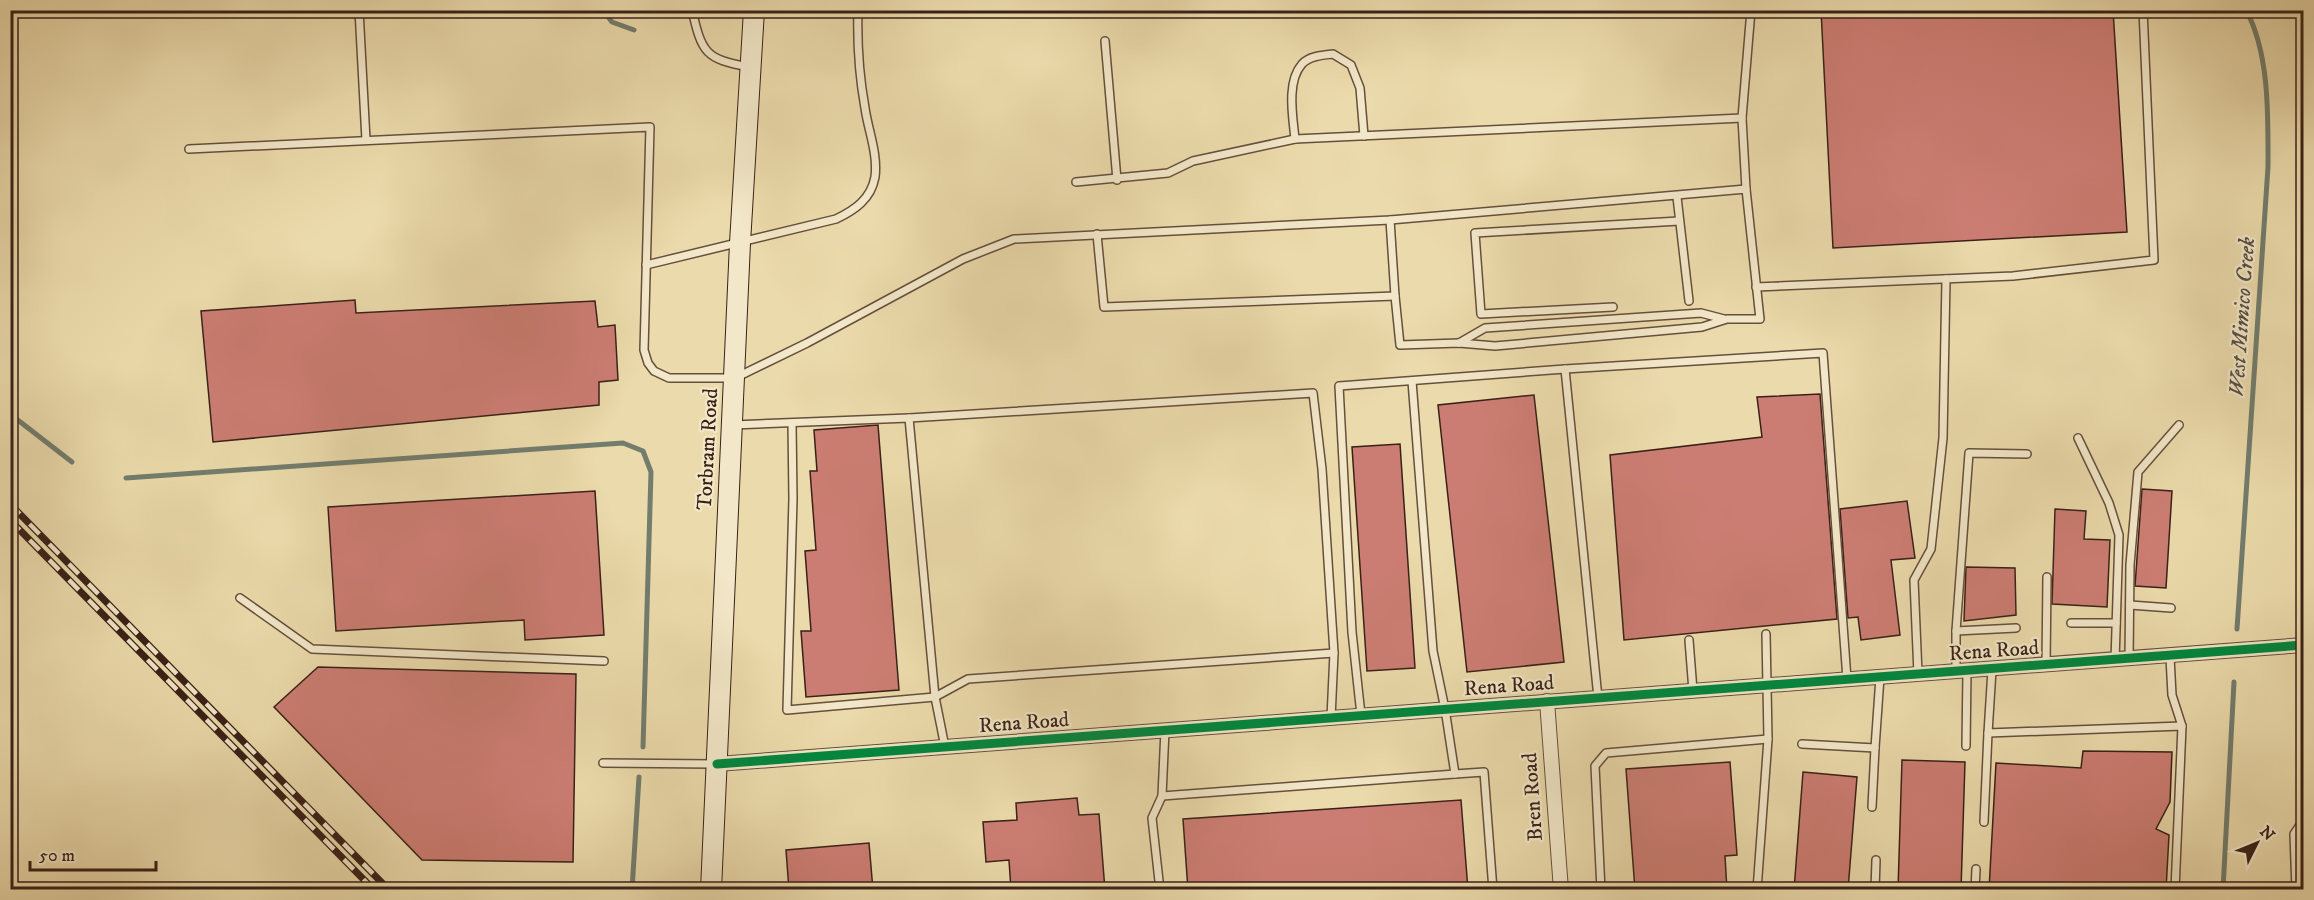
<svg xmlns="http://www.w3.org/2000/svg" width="2314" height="900" viewBox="0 0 2314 900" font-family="'IM FELL DW Pica',serif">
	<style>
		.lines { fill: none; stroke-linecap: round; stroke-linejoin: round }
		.stream { stroke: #727d6e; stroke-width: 5 }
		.building { fill: #cc7d73; stroke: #392118; stroke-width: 1.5 }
		.lane-casing { stroke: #664f3d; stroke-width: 10 }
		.street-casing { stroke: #664f3d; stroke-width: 16 }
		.secondary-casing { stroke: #392118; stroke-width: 22 }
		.lane { stroke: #f2e7c8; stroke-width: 7 }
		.street { stroke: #f2e7c8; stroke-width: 14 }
		.secondary { stroke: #f2e7c8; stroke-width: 20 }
		.rail-casing { stroke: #392118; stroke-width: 7 }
		.rail { stroke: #f2e7c8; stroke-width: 4.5; stroke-dasharray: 14; stroke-linecap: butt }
		.cycleway-casing { stroke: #f2e7c8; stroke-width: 13 }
		.cycleway { stroke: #00873e; stroke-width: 9 }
		.labels { text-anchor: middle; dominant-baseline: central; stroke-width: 4.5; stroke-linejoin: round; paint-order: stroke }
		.street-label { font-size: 21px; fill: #392118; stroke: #f2e7c8 }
		.water-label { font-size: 22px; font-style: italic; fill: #564f43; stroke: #f2e7c8 }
	</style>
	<rect width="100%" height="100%" fill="#ebdaab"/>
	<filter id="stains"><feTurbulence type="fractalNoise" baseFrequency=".00333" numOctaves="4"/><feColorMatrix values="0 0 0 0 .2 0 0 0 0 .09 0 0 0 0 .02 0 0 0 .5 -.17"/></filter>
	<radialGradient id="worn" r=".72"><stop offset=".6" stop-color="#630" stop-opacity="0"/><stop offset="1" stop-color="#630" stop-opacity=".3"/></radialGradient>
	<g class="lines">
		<g class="stream">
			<path d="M603 10 612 22 634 30"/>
			<path d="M10 414 72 462"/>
			<path d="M126 478 623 443 643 451 651 472 643 747"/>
			<path d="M2237 629 2268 167C2268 118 2270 54 2246 10"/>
			<path d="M632 890 639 777"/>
			<path d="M2223 890 2234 682"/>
		</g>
	</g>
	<g class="building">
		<path d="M1821 10H2113L2127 232 1833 248Z"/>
		<path d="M355 300 356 313 595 301 598 327 615 325 618 380 599 382V405L213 442 201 311Z"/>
		<path d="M1820 394 1837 619 1624 640 1610 455 1762 437 1757 397Z"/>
		<path d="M1534 395 1564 662 1467 672 1438 405Z"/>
		<path d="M878 425 899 690 806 697 801 631H811L805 551 816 550 810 471H817L814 430Z"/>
		<path d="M1400 444 1415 668 1367 671 1352 447Z"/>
		<path d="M2142 489 2172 491 2166 588 2135 586Z"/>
		<path d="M595 491 604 635 525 640 524 620 336 631 328 507Z"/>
		<path d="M1907 501 1915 558 1891 560 1900 635 1861 640 1858 617 1848 618 1840 509Z"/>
		<path d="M2055 509 2086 511 2084 539 2110 540 2107 607 2052 604Z"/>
		<path d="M1966 567 2015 568 2016 615 1964 621Z"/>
		<path d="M318 667 576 674 573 862 422 860 274 707Z"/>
		<path d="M2083 751 2172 752 2170 802 2156 829 2169 835 2166 890H1989L1996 763 2081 768Z"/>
		<path d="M1902 760 1965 762 1961 890H1898Z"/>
		<path d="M1730 762 1737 855 1725 856 1727 890H1635L1626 769Z"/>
		<path d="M1803 772 1857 777 1848 890H1794Z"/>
		<path d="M1077 798 1079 815 1099 814 1105 890H1011L1009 860 986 862 983 822 1017 820 1016 803Z"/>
		<path d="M1461 800 1468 890H1188L1183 819Z"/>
		<path d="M869 843 873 890H789L786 850Z"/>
	</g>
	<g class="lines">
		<defs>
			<g id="lane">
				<path d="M359 10 366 140"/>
				<path d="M692 10C702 53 705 59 749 67"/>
				<path d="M1105 41 1117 180"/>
				<path d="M1295 139C1293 118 1286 82 1302 64 1309 56 1323 55 1333 54L1351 65 1360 88 1364 136"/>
				<path d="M189 149 650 127 644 350 648 363 654 371 669 378H735L807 343 963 259 1014 239 1390 220 1746 189 1760 319H1727L1702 327 1495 346 1459 343 1400 345 1395 296"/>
				<path d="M1076 182 1168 173 1193 161 1295 139 1742 118"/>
				<path d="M1746 189 1742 118 1751 10"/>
				<path d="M1677 197 1689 301"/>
				<path d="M1097 234 1104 307 1395 296 1390 220"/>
				<path d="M646 265 836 219C855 210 871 199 875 177 878 153 868 130 865 108 859 75 857 44 858 10"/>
				<path d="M1756 287 2013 276 2154 260 2143 10"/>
				<path d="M1613 307 1481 314 1475 233 1679 221"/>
				<path d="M1459 343 1485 328 1701 313 1724 319"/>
				<path d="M1565 369 1823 353 1847 679"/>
				<path d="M1412 381 1433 651 1445 709 1455 774 1484 772 1493 890"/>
				<path d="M792 423 793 499 787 710 935 697 968 679 1334 653 1322 469 1313 393 909 418"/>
				<path d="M733 425 909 418 935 697 945 747"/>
				<path d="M2078 438 2109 503 2119 535 2115 661"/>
				<path d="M240 598 312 649 604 661"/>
				<path d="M2130 605 2171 608"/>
				<path d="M2071 623H2116"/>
				<path d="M1956 631 2016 628"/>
				<path d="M1689 640 1693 691"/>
				<path d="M2170 657 2172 695 2182 726"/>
				<path d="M2129 660 2130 565 2138 472 2179 425"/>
				<path d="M2046 666 2047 577"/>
				<path d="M1992 670 1988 733 2182 726 2175 890"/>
				<path d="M1956 671V631L1969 453 2027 454"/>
				<path d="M1918 674 1914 580 1931 549 1943 438 1946 279"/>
				<path d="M1361 715 1352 632 1339 386 1565 369 1598 698"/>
				<path d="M1331 718 1334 653"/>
				<path d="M1802 744 1875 748 1880 677"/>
				<path d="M1966 746 1967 671"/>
				<path d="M603 763 714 764"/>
				<path d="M1162 796 1455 774"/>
				<path d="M1872 807 1875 748"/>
				<path d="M1984 822 1988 733"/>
				<path d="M1160 890 1152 818 1162 796 1165 730"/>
				<path d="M1601 890 1595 766 1606 753 1768 739"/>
				<path d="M1757 890 1768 739 1766 634"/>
				<path d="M1875 890 1876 860"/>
				<path d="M1975 890 1976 869"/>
				<path d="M2296 890 2294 834 2304 819"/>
			</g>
			<g id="street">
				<path d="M1547 701 1561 890"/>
				<path d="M717 764 2304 645"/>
			</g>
			<path id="secondary" d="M711 890 740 243 754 10"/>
		</defs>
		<use href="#lane" class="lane-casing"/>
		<use href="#street" class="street-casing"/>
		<use href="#secondary" class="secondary-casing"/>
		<use href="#lane" class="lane"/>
		<use href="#street" class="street"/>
		<use href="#secondary" class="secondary"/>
		<defs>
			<g id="rail">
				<path d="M10 504 389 890"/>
				<path d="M10 520 374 890"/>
			</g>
		</defs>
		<use href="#rail" class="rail-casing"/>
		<use href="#rail" class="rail"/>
		<defs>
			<path id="cycleway" d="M717 764 2304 645"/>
		</defs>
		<use href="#cycleway" class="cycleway-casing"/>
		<use href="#cycleway" class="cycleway"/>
	</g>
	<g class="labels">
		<g class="street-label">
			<text transform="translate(708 449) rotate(-87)">Torbram Road</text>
			<text transform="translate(1994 651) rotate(-4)">Rena Road</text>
			<text transform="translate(1509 686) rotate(-4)">Rena Road</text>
			<text transform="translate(1024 723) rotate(-4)">Rena Road</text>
			<text transform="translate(1533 797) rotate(-94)">Bren Road</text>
		</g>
		<g class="water-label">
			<text transform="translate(2242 317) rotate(-86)">West Mimico Creek</text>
		</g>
	</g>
	<rect width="2314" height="900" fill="none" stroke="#ebdaab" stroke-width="36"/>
	<rect x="12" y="12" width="2290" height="876" fill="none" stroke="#392118" stroke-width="3"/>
	<rect x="18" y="18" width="2278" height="864" fill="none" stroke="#392118" stroke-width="1.5"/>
	<g transform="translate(2257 843) rotate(47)" stroke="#f2e7c8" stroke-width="4.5" paint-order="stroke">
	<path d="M0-4.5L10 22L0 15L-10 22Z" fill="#392118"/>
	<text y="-9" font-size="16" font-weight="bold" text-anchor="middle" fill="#392118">N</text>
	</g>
	<path d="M30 861v9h126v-9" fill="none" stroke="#392118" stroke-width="3"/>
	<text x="39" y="861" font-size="18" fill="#392118" stroke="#f2e7c8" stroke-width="4.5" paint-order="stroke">50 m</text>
	<rect width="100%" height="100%" filter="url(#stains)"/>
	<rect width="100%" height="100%" fill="url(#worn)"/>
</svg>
